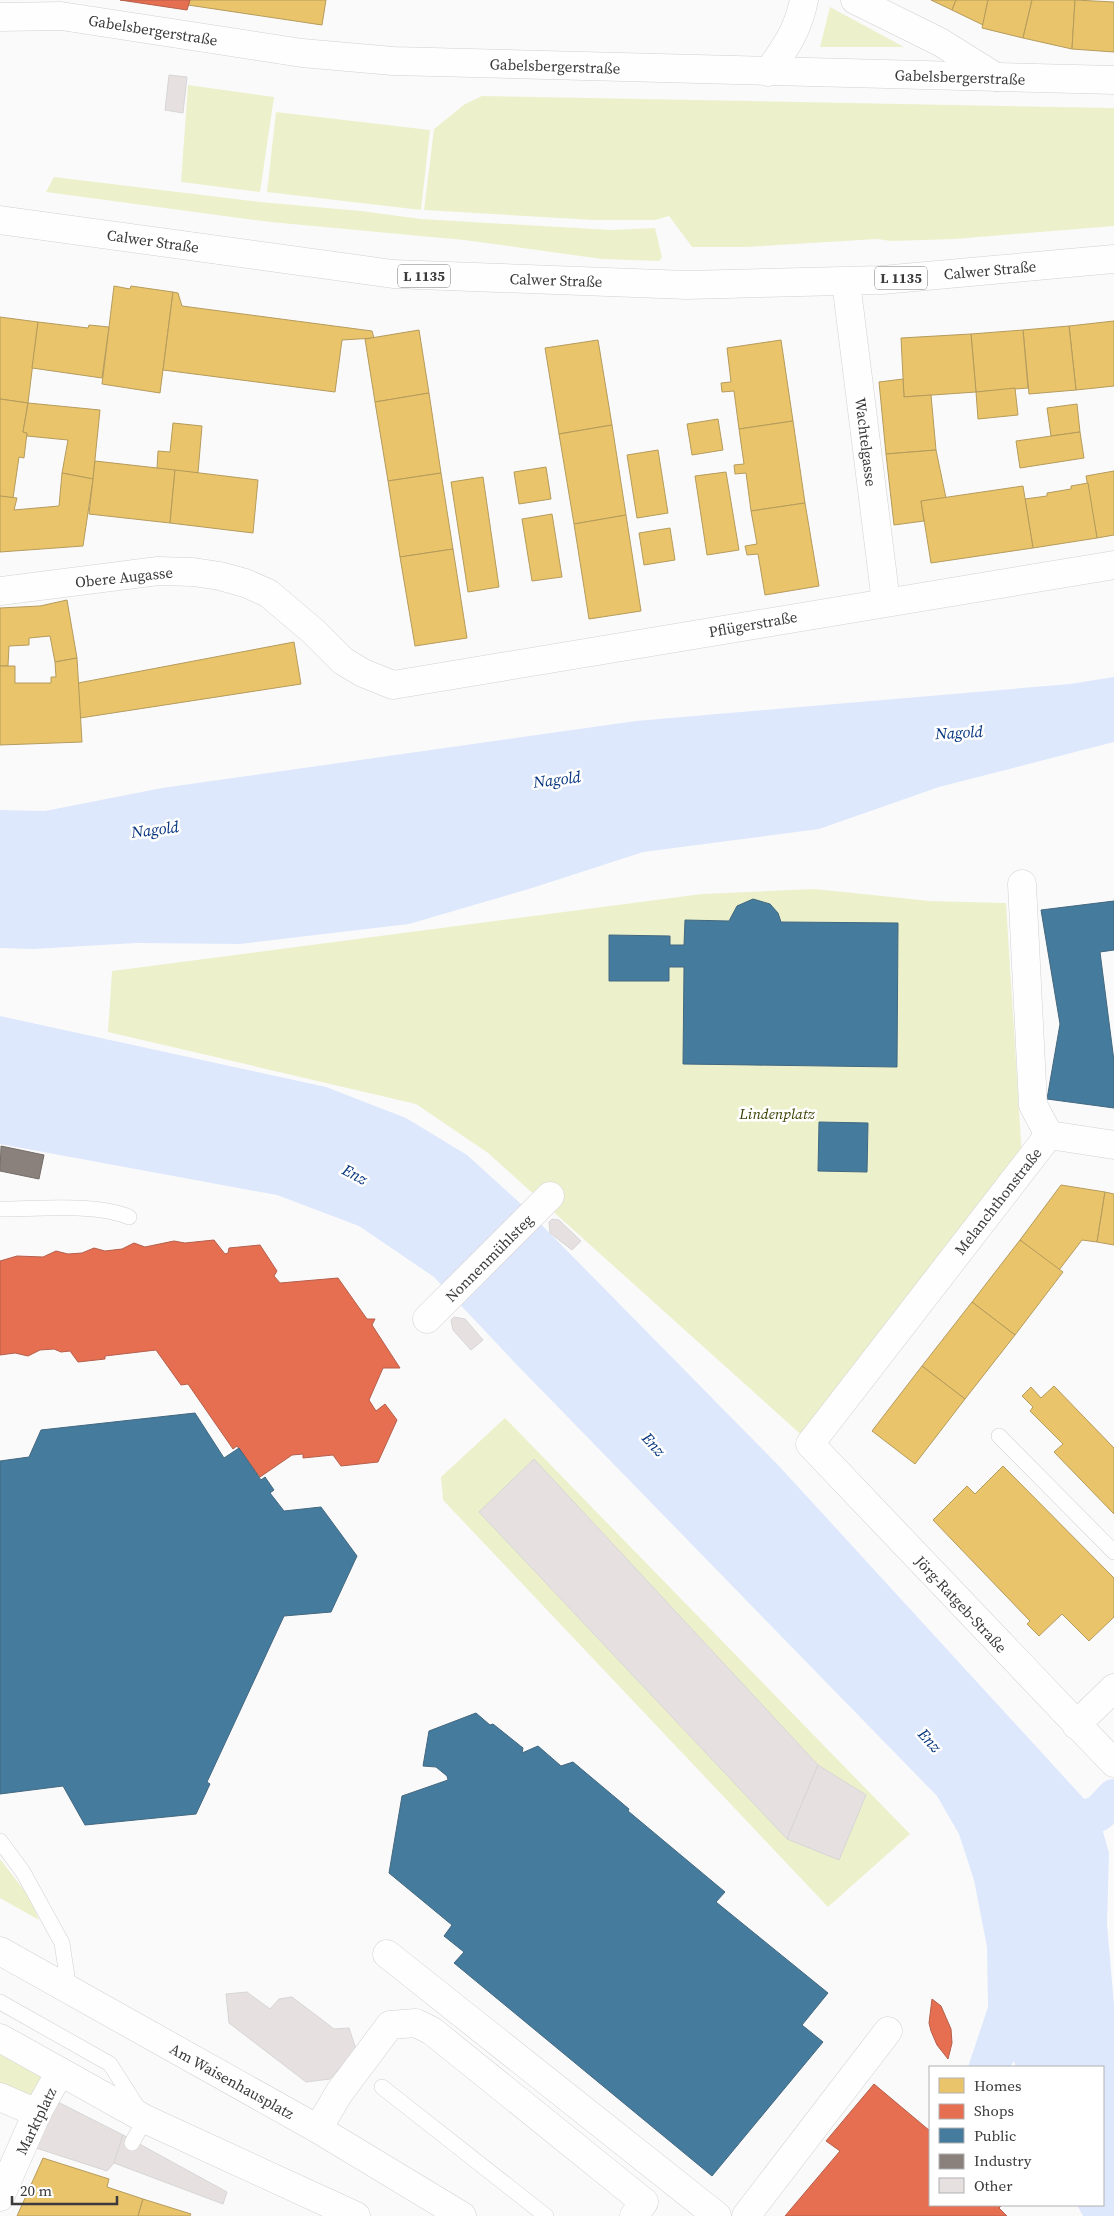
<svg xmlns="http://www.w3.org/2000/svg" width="1114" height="2216" viewBox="0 0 1114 2216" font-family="'Source Serif 4',serif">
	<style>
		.green { fill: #ecf1cc }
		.water { fill: #dde8fc }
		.homes { fill: #e9c46a; stroke: #b59b5c }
		.shops { fill: #e76f51; stroke: #b45f4b }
		.public { fill: #457b9d; stroke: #426880 }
		.industry { fill: #8a817c; stroke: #736c69 }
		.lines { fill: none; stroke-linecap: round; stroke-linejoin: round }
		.canal { stroke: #dde8fc; stroke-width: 36 }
		.building { fill: #e7e0e0; stroke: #d7d6d7 }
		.lane-casing { stroke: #d2d1d2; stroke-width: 16 }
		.street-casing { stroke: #d2d1d2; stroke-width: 29 }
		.secondary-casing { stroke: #d2d1d2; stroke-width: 29 }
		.primary-casing { stroke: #d2d1d2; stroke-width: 29 }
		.lane { stroke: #fefefe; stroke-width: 15 }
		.street { stroke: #fefefe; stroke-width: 28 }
		.secondary { stroke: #fefefe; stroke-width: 28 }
		.primary { stroke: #fefefe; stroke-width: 28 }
		.labels { text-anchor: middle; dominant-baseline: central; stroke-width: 5; stroke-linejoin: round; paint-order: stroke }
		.shield { fill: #fff; stroke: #767576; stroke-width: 1 }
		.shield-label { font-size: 14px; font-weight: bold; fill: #3c3a3c }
		.street-label { font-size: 15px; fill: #3c3a3c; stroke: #fff }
		.park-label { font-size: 15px; font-style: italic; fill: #3c4101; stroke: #fff }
		.water-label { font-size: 16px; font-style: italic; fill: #03337c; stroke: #fff }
	</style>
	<rect width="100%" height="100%" fill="#fbfafb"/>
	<g class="green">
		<path d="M830 7 904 47H820Z"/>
		<path d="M188 85 274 97 260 192 181 182Z"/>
		<path d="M482 96 1114 108V226L955 239 891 241 877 239 747 247H692L669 216 655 220H593L424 210 434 129 465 104Z"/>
		<path d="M276 112 430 130 421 210 267 192Z"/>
		<path d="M54 177 260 202 361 211 421 219 612 230 655 228 662 257 659 261 602 259 464 240 270 222 46 192Z"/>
		<path d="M815 889 930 901 1006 903 1022 1157 807 1440 488 1153 416 1104 108 1032 112 971 702 894Z"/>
		<path d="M505 1418 910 1834 828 1907 443 1500 441 1477Z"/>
		<path d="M0 1859 30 1898 39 1920 0 1898Z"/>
		<path d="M0 2053 41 2076 35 2094 24 2099 0 2092Z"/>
	</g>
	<g class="water">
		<path d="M1114 677V742L939 787 819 829 643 852 532 888 409 924 240 944 136 943 34 949 0 948V810L45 811 162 788 636 721 1070 684Z"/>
		<path d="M0 1016 326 1087 406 1118 467 1155 521 1204 779 1466 1098 1814 1109 1853 1107 1924 1114 2005V2216H1083L1077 2205H1103V2067H1016L1014 2061 1010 2067H968L988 2007 987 1947 974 1880 959 1834 937 1796 518 1366 434 1277 359 1226 277 1195 0 1144Z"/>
	</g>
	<g class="homes">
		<path d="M190 0H326L322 25 188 5Z"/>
		<path d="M931 0H956L952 10Z"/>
		<path d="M956 0H988L983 25 952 10Z"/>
		<path d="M988 0H1032L1023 38 982 28Z"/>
		<path d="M1032 0H1075L1072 49 1023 38Z"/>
		<path d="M1075 0 1114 2V52L1072 49Z"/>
		<path d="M114 286 130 289 131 286 173 292 160 393 102 384Z"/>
		<path d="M173 292 178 293 182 306 372 331 374 338 342 340 335 392 163 370Z"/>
		<path d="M0 317 38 322 28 403 0 399Z"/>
		<path d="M1114 321V386L1076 390 1069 326Z"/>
		<path d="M38 322 88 328 89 325 109 327 102 378 32 368Z"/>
		<path d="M1069 326 1076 390 1029 394 1023 330Z"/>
		<path d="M419 330 429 393 375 402 365 339Z"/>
		<path d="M1023 330 1028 388 976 392 971 334Z"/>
		<path d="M971 334 976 392 904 397 901 338Z"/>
		<path d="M598 340 612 425 559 434 545 348Z"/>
		<path d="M781 340 793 421 739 429 734 391 722 392 721 383 731 382 727 348Z"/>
		<path d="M903 379 904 397 931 395 936 450 886 454 879 382Z"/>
		<path d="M1015 388 1018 415 978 419 976 392Z"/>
		<path d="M429 393 441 473 388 481 375 402Z"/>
		<path d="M0 399 28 403 23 432 27 433 24 458 19 457 13 498 0 496Z"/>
		<path d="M28 403 100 410 93 479 62 473 68 440 27 436V433L23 432Z"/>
		<path d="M1077 404 1080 432 1051 436 1047 408Z"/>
		<path d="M718 419 723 450 692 455 687 424Z"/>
		<path d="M793 421 805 503 751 511 746 473 735 474 734 465 744 464 739 429Z"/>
		<path d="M173 423 202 426 198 473 157 469 158 451 170 452Z"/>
		<path d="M612 425 626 515 574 524 559 434Z"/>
		<path d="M1080 432 1084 458 1020 468 1016 441Z"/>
		<path d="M658 450 668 513 637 518 627 455Z"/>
		<path d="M936 450 946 498 921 501 924 521 894 525 886 454Z"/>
		<path d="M95 461 175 470 170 523 89 514Z"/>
		<path d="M546 467 551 499 519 504 514 472Z"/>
		<path d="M175 470 258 480 253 533 170 523Z"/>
		<path d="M1114 471V535L1097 538 1086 476Z"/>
		<path d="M726 472 739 550 707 555 695 476Z"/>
		<path d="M62 473 93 479 83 546 0 552V496L17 498 14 510 59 506Z"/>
		<path d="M441 473 453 549 400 557 388 481Z"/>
		<path d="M483 477 499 587 468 592 451 482Z"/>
		<path d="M1088 483 1097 538 1033 548 1025 499 1047 496V493L1071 489V486Z"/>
		<path d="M1023 486 1033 548 931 563 921 501Z"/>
		<path d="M805 503 819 586 765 595 758 554 747 555 745 546 757 544 751 511Z"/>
		<path d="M552 514 562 577 532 581 522 519Z"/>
		<path d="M626 515 641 611 589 619 574 524Z"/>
		<path d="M670 528 675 560 644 565 639 533Z"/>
		<path d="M453 549 467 638 415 646 400 557Z"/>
		<path d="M67 600 77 658 55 662 50 636 29 638V645L9 646 8 666H0V608L40 606Z"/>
		<path d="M294 642 301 684 80 718 78 683Z"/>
		<path d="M77 658 82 742 0 745V666H15V683H51V677H56L55 662Z"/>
		<path d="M1061 1185 1105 1192 1097 1242 1082 1240 1059 1270 1020 1240Z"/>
		<path d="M1105 1192 1114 1194V1245L1097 1242Z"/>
		<path d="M1020 1240 1063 1272 1015 1335 972 1302Z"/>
		<path d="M972 1302 1015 1335 965 1399 922 1366Z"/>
		<path d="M922 1366 965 1399 915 1464 872 1431Z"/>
		<path d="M1054 1386 1114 1448V1514L1054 1452 1063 1444 1030 1411 1033 1407 1022 1396 1031 1387 1041 1398Z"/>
		<path d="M1003 1466 1114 1578V1617L1089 1641 1062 1614 1039 1636 1027 1624 1030 1621 933 1520 967 1486 975 1494Z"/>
		<path d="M43 2158 109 2179 107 2187 143 2199 138 2216H17Z"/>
		<path d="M143 2199 191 2214 190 2216H138Z"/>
	</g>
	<g class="shops">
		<path d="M120 0H190L187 10Z"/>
		<path d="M214 1240 225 1254 228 1253 229 1248 260 1245 277 1271 274 1276 280 1283 338 1278 367 1319H375L372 1325 400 1368H383L369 1400 376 1411 385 1404 397 1420 378 1462 341 1466 333 1455 303 1458V1454L292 1455 260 1477 237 1446 233 1449 188 1384 181 1385 156 1350 105 1356V1359L78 1362 70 1351 61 1352 54 1349 40 1350 28 1356 15 1353 0 1355V1261L17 1256 43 1257 56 1251 68 1254 82 1253 94 1248 105 1251 122 1249 134 1243 145 1247 174 1241 185 1243Z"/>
		<path d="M932 1999 941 2006 951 2029 952 2043 948 2059 937 2045 931 2031 929 2023Z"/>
		<path d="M874 2084 930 2131V2205H1002L999 2208 1007 2216H785L840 2151 826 2141Z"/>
	</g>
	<g class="public">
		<path d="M753 899 770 904 778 913 781 922 898 923 897 1067 683 1064 684 967H669V981H609V935L670 936V945H684L685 920 729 921 737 906Z"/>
		<path d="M1114 901V950L1100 952 1114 1061V1108L1047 1099 1060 1024 1041 910Z"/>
		<path d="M819 1122 868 1123 867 1172 818 1171Z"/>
		<path d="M195 1413 224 1458 239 1448 261 1480 265 1477 274 1490 270 1493 284 1511 321 1507 357 1556 331 1612 284 1616 207 1782 210 1784 196 1814 85 1825 63 1786 0 1794V1461L29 1457 41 1430Z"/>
		<path d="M476 1713 490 1725 493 1724 523 1748 522 1753 538 1746 561 1766 573 1762 629 1809 628 1811 725 1892 716 1902 828 1993 802 2025 823 2042 712 2176 454 1963 464 1952 444 1936 452 1925 389 1873 402 1796 448 1780 447 1776 436 1767 423 1766 429 1731Z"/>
	</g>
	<path class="industry" d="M1 1146 44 1155 39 1179 0 1171Z"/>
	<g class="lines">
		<path class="canal" d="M1050 1826 1098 1814 1114 1797"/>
	</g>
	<g class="building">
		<path d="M169 75 187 77 183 113 165 110Z"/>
		<path d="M552 1219 559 1220 581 1241 572 1250 550 1233 549 1222Z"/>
		<path d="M454 1317 465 1319 483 1340 471 1350 453 1330 451 1320Z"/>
		<path d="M534 1459 818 1765 787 1839 479 1512Z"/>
		<path d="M818 1765 866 1795 839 1860 787 1839Z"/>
		<path d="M247 1992 270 2009 279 1999 292 1997 334 2029 349 2028 356 2049 330 2079 306 2082 229 2023 226 1994Z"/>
		<path d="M48 2097 123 2135 114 2163 107 2171 30 2146Z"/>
		<path d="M123 2135 227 2192 223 2204 114 2163Z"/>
	</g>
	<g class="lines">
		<defs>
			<g id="lane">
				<path d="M0 1209C37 1209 97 1203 129 1217"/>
				<path d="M999 1436 1114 1552"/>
				<path d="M0 1841 23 1872 62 1943 69 1990"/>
				<path d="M0 2002 110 2064 145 2119 132 2143"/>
				<path d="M382 2087 546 2216"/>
			</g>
			<g id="street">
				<path d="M855 0 940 42 996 77"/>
				<path d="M0 17 61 16 302 53 393 61 1114 80"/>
				<path d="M768 72C786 47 798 30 804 0"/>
				<path d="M846 282 886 602"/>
				<path d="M0 591 158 571 193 572 220 576 245 583 268 593 314 632 343 661 363 673 393 685 1114 565"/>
				<path d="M1022 884 1033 1105 1049 1135"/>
				<path d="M1049 1135 810 1444 1114 1763"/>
				<path d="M1049 1135 1114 1145"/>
				<path d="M427 1319 550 1196"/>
				<path d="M1076 1725 1114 1688"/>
				<path d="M387 1954 717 2216"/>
				<path d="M0 2097 37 2113"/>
				<path d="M318 2129 339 2093 390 2025 416 2023 432 2031 644 2202 634 2216"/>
				<path d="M0 2197 37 2113 60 2072"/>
				<path d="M746 2216 888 2031"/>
			</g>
			<g id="secondary">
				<path d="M0 1951 318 2129 462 2216"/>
				<path d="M0 2038 145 2119 356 2216"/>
			</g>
			<path id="primary" d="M0 220 393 274 687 285 882 280 1114 259"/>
		</defs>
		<use href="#lane" class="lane-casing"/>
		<use href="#street" class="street-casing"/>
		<use href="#secondary" class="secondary-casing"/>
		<use href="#primary" class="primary-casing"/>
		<use href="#lane" class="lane"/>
		<use href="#street" class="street"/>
		<use href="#secondary" class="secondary"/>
		<use href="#primary" class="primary"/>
	</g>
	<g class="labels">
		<g class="shield">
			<rect x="398" y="264.5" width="52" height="23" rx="4"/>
			<rect x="875" y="266.5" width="52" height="23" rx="4"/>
		</g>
		<g class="shield-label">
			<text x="424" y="276">L 1135</text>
			<text x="901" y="278">L 1135</text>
		</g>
		<g class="street-label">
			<text transform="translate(153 30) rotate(9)">Gabelsbergerstraße</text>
			<text transform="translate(555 66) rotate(2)">Gabelsbergerstraße</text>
			<text transform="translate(960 77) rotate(2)">Gabelsbergerstraße</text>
			<text transform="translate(153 241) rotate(8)">Calwer Straße</text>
			<text transform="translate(990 270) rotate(-5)">Calwer Straße</text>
			<text transform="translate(556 280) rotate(2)">Calwer Straße</text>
			<text transform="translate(866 442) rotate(83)">Wachtelgasse</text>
			<text transform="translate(124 577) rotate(-6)">Obere Augasse</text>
			<text transform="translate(753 624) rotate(-10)">Pflügerstraße</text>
			<text transform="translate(998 1201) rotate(-52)">Melanchthonstraße</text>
			<text transform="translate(489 1258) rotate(-45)">Nonnenmühlsteg</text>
			<text transform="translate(961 1604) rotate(47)">Jörg-Ratgeb-Straße</text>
			<text transform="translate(232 2081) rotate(29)">Am Waisenhausplatz</text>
			<text transform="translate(36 2121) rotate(-64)">Marktplatz</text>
		</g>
		<g class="park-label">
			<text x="777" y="1113">Lindenplatz</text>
		</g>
		<g class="water-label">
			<text transform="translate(959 732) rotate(-3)">Nagold</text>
			<text transform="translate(557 779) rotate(-7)">Nagold</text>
			<text transform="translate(155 829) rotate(-7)">Nagold</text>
			<text transform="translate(355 1174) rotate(28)">Enz</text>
			<text transform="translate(654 1444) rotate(47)">Enz</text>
			<text transform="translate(930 1740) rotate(47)">Enz</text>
		</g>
	</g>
	<rect x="929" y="2066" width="175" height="140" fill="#ffffff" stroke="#b1b0b1"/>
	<rect x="939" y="2078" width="25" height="15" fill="#e9c46a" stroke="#b1b0b1"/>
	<text x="974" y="2091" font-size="15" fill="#3c3a3c">Homes</text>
	<rect x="939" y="2104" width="25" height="15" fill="#e76f51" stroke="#b1b0b1"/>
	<text x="974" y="2116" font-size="15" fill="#3c3a3c">Shops</text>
	<rect x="939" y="2128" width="25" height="15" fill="#457b9d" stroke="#b1b0b1"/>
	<text x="974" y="2141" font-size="15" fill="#3c3a3c">Public</text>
	<rect x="939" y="2154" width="25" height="15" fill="#8a817c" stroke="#b1b0b1"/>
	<text x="974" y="2166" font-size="15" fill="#3c3a3c">Industry</text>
	<rect x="939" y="2178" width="25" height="15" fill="#e7e0e0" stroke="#b1b0b1"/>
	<text x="974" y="2191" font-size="15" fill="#3c3a3c">Other</text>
	<path d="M12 2196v8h105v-8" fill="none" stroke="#3c3a3c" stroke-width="2.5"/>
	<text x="20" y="2196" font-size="15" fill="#3c3a3c" stroke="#ffffff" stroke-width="4" paint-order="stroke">20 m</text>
</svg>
